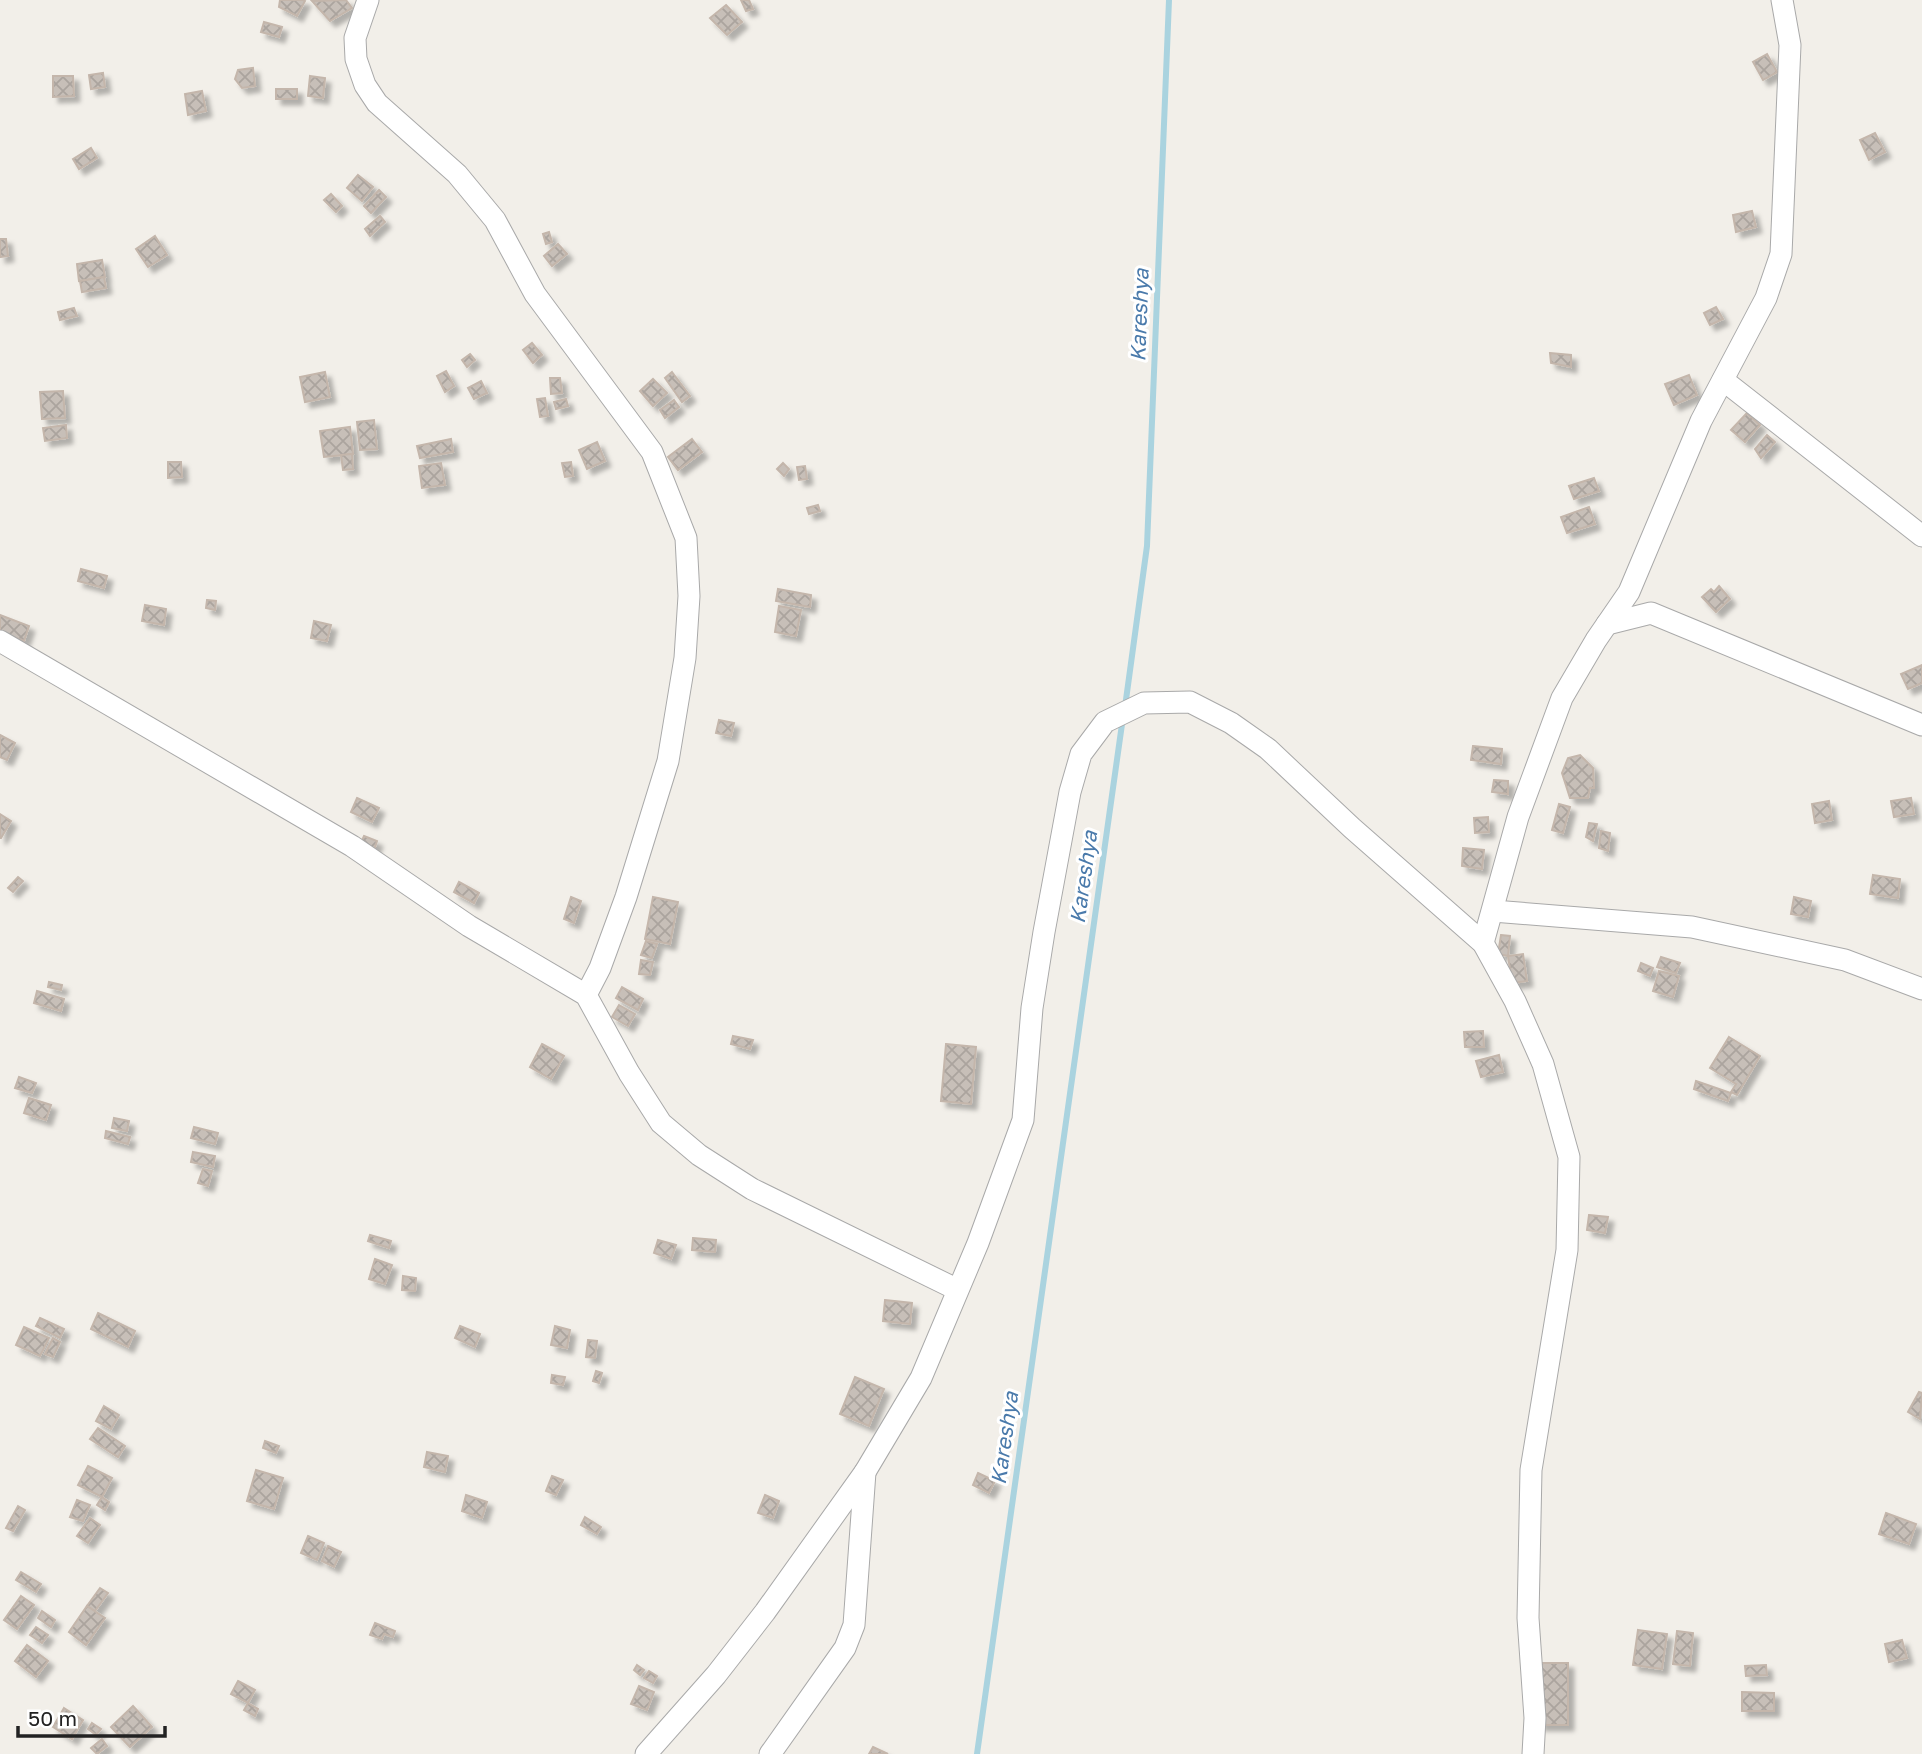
<svg xmlns="http://www.w3.org/2000/svg" width="1922" height="1754" viewBox="0 0 1922 1754" font-family="'Golos Text',sans-serif">
	<style>
		.lines { fill: none; stroke-linecap: round; stroke-linejoin: round }
		.stream { stroke: #aad3df; stroke-width: 6 }
		.building { fill: url(#building-cross-hatch); stroke: #c4b6ab; stroke-width: 2; filter: url(#shadow) }
		.minor-casing { stroke: #a9a9a9; stroke-width: 23 }
		.minor { stroke: #fff; stroke-width: 21 }
		.labels { text-anchor: middle; dominant-baseline: central; stroke-width: 6; stroke-linejoin: round; paint-order: stroke }
		.water-label { font-size: 21px; font-style: italic; fill: #4a7aab; stroke: #fff }
	</style>
	<defs>
		<pattern id="building-cross-hatch" width="8" height="8" patternUnits="userSpaceOnUse" patternTransform="scale(1.75)"><rect width="8" height="8" fill="#c7bfb8"/><path d="M0 0l8 8M0 8l8-8" fill="none" stroke="#aba49e"/></pattern>
		<filter id="shadow"><feDropShadow dx="5.5" dy="5.5" stdDeviation="2" flood-color="#0004"/></filter>
	</defs>
	<rect width="100%" height="100%" fill="#f2efe9"/>
	<g class="lines">
		<g class="stream">
			<path d="M1125 707 1147 546 1169 0"/>
			<path d="M977 1754 1123 717"/>
		</g>
	</g>
	<g class="building">
		<path d="M280 0H303L305 1 297 16 279 7Z"/>
		<path d="M346 0 352 8 330 21 312 1Z"/>
		<path d="M741 0H749L753 9 746 11Z"/>
		<path d="M726 5 742 22 727 35 710 18Z"/>
		<path d="M264 22 282 27 279 37 261 32Z"/>
		<path d="M1767 54 1777 72 1763 80 1753 62Z"/>
		<path d="M253 68 255 86 242 88 235 79 238 70Z"/>
		<path d="M103 73 105 87 91 89 89 75Z"/>
		<path d="M53 76H73L74 96 53 97Z"/>
		<path d="M310 76 325 78 323 98 308 96Z"/>
		<rect x="276" y="89" width="21" height="10"/>
		<path d="M202 91 206 111 188 115 185 94Z"/>
		<path d="M1875 133 1885 152 1869 160 1860 140Z"/>
		<path d="M91 148 97 158 79 169 73 159Z"/>
		<path d="M358 175 373 187 362 201 347 188Z"/>
		<path d="M379 190 386 197 371 213 364 206Z"/>
		<path d="M331 194 342 206 336 212 324 200Z"/>
		<path d="M1752 211 1756 227 1736 232 1733 215Z"/>
		<path d="M380 216 385 222 370 236 365 229Z"/>
		<path d="M549 232 552 242 546 244 543 234Z"/>
		<path d="M155 236 167 255 148 267 136 249Z"/>
		<path d="M0 239H6L8 256 0 257Z"/>
		<path d="M558 244 567 254 552 266 544 256Z"/>
		<path d="M102 260 105 277 79 281 77 264Z"/>
		<path d="M104 277 106 288 82 292 80 281Z"/>
		<path d="M1716 307 1723 319 1710 325 1704 313Z"/>
		<path d="M74 308 77 316 60 320 58 312Z"/>
		<path d="M532 343 542 355 533 363 523 350Z"/>
		<path d="M1550 353 1571 355V367L1551 363Z"/>
		<path d="M470 354 475 360 467 367 462 360Z"/>
		<path d="M446 371 454 386 445 392 437 376Z"/>
		<path d="M325 372 330 397 305 402 300 377Z"/>
		<path d="M672 372 690 396 682 402 665 378Z"/>
		<path d="M1689 375 1697 395 1674 405 1665 384Z"/>
		<path d="M550 378H560L562 393 551 394Z"/>
		<path d="M653 379 667 393 653 406 640 391Z"/>
		<path d="M481 381 487 393 474 399 468 388Z"/>
		<path d="M63 391 65 418 42 419 40 392Z"/>
		<path d="M545 398 548 416 540 417 537 399Z"/>
		<path d="M566 399 568 406 556 409 554 402Z"/>
		<path d="M674 400 679 407 665 418 660 410Z"/>
		<path d="M1747 413 1760 425 1745 442 1731 430Z"/>
		<path d="M374 420 377 449 360 450 357 422Z"/>
		<path d="M66 425 67 438 45 441 43 428Z"/>
		<path d="M350 427 353 454 324 457 320 431Z"/>
		<path d="M1767 435 1775 442 1761 458 1755 449Z"/>
		<path d="M451 439 453 452 420 458 417 446Z"/>
		<path d="M692 439 702 452 678 470 668 457Z"/>
		<path d="M597 442 605 461 587 469 579 450Z"/>
		<path d="M352 454 353 469 343 470 341 455Z"/>
		<path d="M168 462H181L182 477 168 478Z"/>
		<path d="M571 462 573 476 565 477 562 463Z"/>
		<path d="M441 463 445 485 422 488 419 466Z"/>
		<path d="M783 463 789 469 784 476 777 469Z"/>
		<path d="M805 466 807 479 799 480 797 467Z"/>
		<path d="M1594 478 1599 491 1574 499 1569 486Z"/>
		<path d="M818 505 820 511 809 514 807 508Z"/>
		<path d="M1589 507 1595 524 1567 533 1561 517Z"/>
		<path d="M81 569 107 576 104 588 78 581Z"/>
		<path d="M1719 586 1730 599 1716 612 1702 597 1711 589 1714 592Z"/>
		<path d="M778 589 811 595 810 607 776 601Z"/>
		<path d="M207 600 216 601 215 610 206 608Z"/>
		<path d="M145 605 166 609 164 625 142 621Z"/>
		<path d="M779 606 801 610 796 636 775 632Z"/>
		<path d="M0 615 29 626 24 641 0 632Z"/>
		<path d="M314 621 331 625 327 641 311 638Z"/>
		<path d="M1922 665V683L1908 689 1901 674Z"/>
		<path d="M719 720 734 723 731 736 716 733Z"/>
		<path d="M0 735 15 743 7 760 0 757Z"/>
		<path d="M1473 746 1502 749 1501 764 1471 760Z"/>
		<path d="M1580 755 1593 768 1594 788H1590L1588 798H1570L1562 773 1568 758Z"/>
		<path d="M1494 780 1508 781V794L1492 792Z"/>
		<path d="M357 798 379 808 372 822 351 812Z"/>
		<path d="M1911 798 1914 814 1894 817 1891 801Z"/>
		<path d="M1829 801 1832 820 1815 823 1812 804Z"/>
		<path d="M1559 804 1570 807 1563 833 1552 830Z"/>
		<path d="M0 814 11 821 1 838H0Z"/>
		<path d="M1488 817 1489 832 1475 833 1474 818Z"/>
		<path d="M1589 823 1597 824 1593 841 1586 837Z"/>
		<path d="M1601 831 1610 833 1608 851 1599 848Z"/>
		<path d="M364 836 377 841 374 850 360 845Z"/>
		<path d="M1463 848 1484 850 1482 869 1462 866Z"/>
		<path d="M1873 875 1900 879 1898 898 1870 894Z"/>
		<path d="M18 877 23 881 13 892 8 888Z"/>
		<path d="M459 882 479 893 474 903 454 892Z"/>
		<path d="M571 897 581 901 574 923 564 919Z"/>
		<path d="M653 897 678 902 670 944 645 939Z"/>
		<path d="M1794 897 1811 901 1808 917 1791 914Z"/>
		<path d="M1501 935 1510 936 1508 956 1498 954Z"/>
		<path d="M646 941 657 944 652 958 641 955Z"/>
		<path d="M1523 954 1527 981 1512 983 1508 956Z"/>
		<path d="M1661 957 1680 963 1676 973 1657 967Z"/>
		<path d="M641 960 653 962 650 975 639 974Z"/>
		<path d="M1641 963 1653 968 1650 976 1638 971Z"/>
		<path d="M1659 971 1679 976 1673 997 1653 991Z"/>
		<path d="M49 982 62 985 61 990 48 987Z"/>
		<path d="M622 987 643 999 638 1010 616 998Z"/>
		<path d="M37 991 64 999 61 1011 34 1003Z"/>
		<path d="M619 1005 635 1014 628 1026 612 1017Z"/>
		<path d="M1483 1031 1484 1047H1465L1464 1032Z"/>
		<path d="M733 1036 753 1040 750 1049 731 1044Z"/>
		<path d="M1729 1037 1760 1056 1737 1095 1731 1092 1736 1084 1710 1068Z"/>
		<path d="M542 1044 564 1056 551 1079 530 1067Z"/>
		<path d="M946 1044 976 1047 971 1104 941 1101Z"/>
		<path d="M1499 1055 1503 1072 1481 1077 1476 1061Z"/>
		<path d="M19 1077 36 1083 32 1093 15 1088Z"/>
		<path d="M1696 1081 1731 1093 1728 1101 1694 1089Z"/>
		<path d="M29 1098 51 1105 46 1120 24 1113Z"/>
		<path d="M114 1118 129 1121 127 1131 112 1128Z"/>
		<path d="M194 1127 218 1133 215 1144 191 1138Z"/>
		<path d="M106 1131 130 1137 128 1144 105 1138Z"/>
		<path d="M193 1152 215 1156 213 1167 191 1162Z"/>
		<path d="M203 1169 212 1171 208 1186 198 1183Z"/>
		<path d="M1589 1215 1608 1217 1605 1233 1587 1230Z"/>
		<path d="M370 1235 391 1241 389 1248 368 1241Z"/>
		<path d="M693 1238 716 1240 715 1252 692 1250Z"/>
		<path d="M658 1240 676 1245 671 1259 654 1253Z"/>
		<path d="M375 1259 392 1265 385 1284 369 1279Z"/>
		<path d="M403 1276 416 1278 415 1291 402 1290Z"/>
		<path d="M885 1300 912 1303 910 1324 883 1321Z"/>
		<path d="M98 1313 135 1331 128 1347 91 1329Z"/>
		<path d="M40 1318 64 1329 60 1338 36 1326Z"/>
		<path d="M460 1326 480 1334 475 1347 455 1338Z"/>
		<path d="M555 1326 570 1330 567 1348 551 1345Z"/>
		<path d="M24 1327 49 1338 40 1356 16 1345Z"/>
		<path d="M53 1338 60 1342 53 1357 45 1354Z"/>
		<path d="M588 1340 597 1341 595 1358 586 1357Z"/>
		<path d="M596 1371 602 1373 599 1383 593 1381Z"/>
		<path d="M552 1375 565 1377 563 1385 551 1383Z"/>
		<path d="M855 1377 884 1389 869 1426 840 1414Z"/>
		<path d="M1919 1392 1922 1393 1920 1419 1908 1412Z"/>
		<path d="M104 1406 119 1415 111 1429 96 1421Z"/>
		<path d="M98 1428 125 1446 118 1457 90 1439Z"/>
		<path d="M265 1441 279 1446 276 1453 263 1448Z"/>
		<path d="M427 1452 448 1456 445 1472 424 1467Z"/>
		<path d="M88 1466 112 1478 102 1497 78 1485Z"/>
		<path d="M256 1470 283 1478 274 1509 247 1501Z"/>
		<path d="M978 1473 995 1481 989 1493 973 1485Z"/>
		<path d="M552 1476 563 1480 556 1495 546 1491Z"/>
		<path d="M466 1495 487 1502 482 1518 462 1511Z"/>
		<path d="M765 1495 779 1501 773 1518 758 1513Z"/>
		<path d="M102 1497 109 1502 105 1510 97 1505Z"/>
		<path d="M77 1500 90 1505 83 1521 70 1517Z"/>
		<path d="M18 1506 25 1510 13 1531 6 1528Z"/>
		<path d="M1886 1513 1916 1524 1909 1544 1879 1534Z"/>
		<path d="M585 1517 601 1527 597 1534 581 1525Z"/>
		<path d="M90 1518 100 1525 88 1543 77 1536Z"/>
		<path d="M308 1536 324 1543 317 1560 301 1553Z"/>
		<path d="M328 1546 341 1552 334 1567 322 1561Z"/>
		<path d="M21 1572 41 1584 36 1592 16 1580Z"/>
		<path d="M100 1588 108 1593 95 1611 87 1606Z"/>
		<path d="M21 1596 34 1605 17 1629 4 1620Z"/>
		<path d="M87 1606 105 1618 86 1645 69 1632Z"/>
		<path d="M42 1611 55 1620 51 1627 38 1618Z"/>
		<path d="M375 1623 395 1631 393 1637 384 1634 382 1639 370 1635Z"/>
		<path d="M36 1627 48 1635 42 1643 30 1635Z"/>
		<path d="M1638 1630 1667 1634 1662 1669 1633 1665Z"/>
		<path d="M1677 1631 1693 1633 1690 1666 1673 1664Z"/>
		<path d="M1902 1640 1907 1658 1889 1662 1885 1644Z"/>
		<path d="M27 1645 48 1661 36 1677 15 1661Z"/>
		<rect x="1539" y="1663" width="29" height="62"/>
		<path d="M637 1665 644 1670 640 1675 634 1670Z"/>
		<path d="M1766 1665 1767 1675 1746 1676 1745 1666Z"/>
		<path d="M649 1671 657 1676 653 1683 644 1678Z"/>
		<path d="M238 1681 255 1690 248 1703 231 1694Z"/>
		<path d="M639 1686 654 1692 647 1710 631 1704Z"/>
		<path d="M1742 1692 1774 1693V1711H1742Z"/>
		<path d="M248 1703 258 1709 255 1716 244 1710Z"/>
		<path d="M133 1706 152 1727 130 1747 111 1727Z"/>
		<path d="M64 1708 83 1720 72 1739 53 1727Z"/>
		<path d="M92 1723 101 1729 96 1735 88 1729Z"/>
		<path d="M102 1739 107 1746 97 1754 91 1748Z"/>
		<path d="M873 1747 888 1754H869Z"/>
	</g>
	<g class="lines">
		<defs>
			<g id="minor">
				<path d="M368 0 355 38 356 59 365 85 377 103 457 174 495 220 535 294 652 452 686 538 689 596 685 658 668 761 626 897 600 968 586 995"/>
				<path d="M1723 380 1922 536"/>
				<path d="M1607 624 1651 613 1922 725"/>
				<path d="M0 641 352 846 469 926 586 995 629 1073 661 1123 699 1155 752 1189 956 1289"/>
				<path d="M1493 911 1692 927 1845 960 1922 989"/>
				<path d="M1483 943 1518 817 1562 698 1596 640 1629 592 1701 421 1766 298 1781 254 1790 45 1782 0"/>
				<path d="M646 1754 716 1675 765 1612 865 1472 921 1378 978 1243 1023 1120 1032 1008 1044 932 1070 792 1081 754 1105 722 1144 703 1190 702 1231 723 1268 749 1352 828 1483 943 1515 1001 1543 1064 1569 1157 1567 1250 1531 1470 1528 1618 1535 1718 1533 1754"/>
				<path d="M770 1754 845 1648 854 1625 865 1472"/>
			</g>
		</defs>
		<use href="#minor" class="minor-casing"/>
		<use href="#minor" class="minor"/>
	</g>
	<g class="labels">
		<g class="water-label">
			<text transform="translate(1139 315) rotate(-88)">Kareshya</text>
			<text transform="translate(1083 877) rotate(-82)">Kareshya</text>
			<text transform="translate(1004 1438) rotate(-82)">Kareshya</text>
		</g>
	</g>
	<path d="M18 1726v10h147v-10" fill="none" stroke="#222222" stroke-width="3.5"/>
	<text x="28" y="1726" font-size="21" fill="#222222" stroke="#ffffff" stroke-width="5" paint-order="stroke">50 m</text>
</svg>
